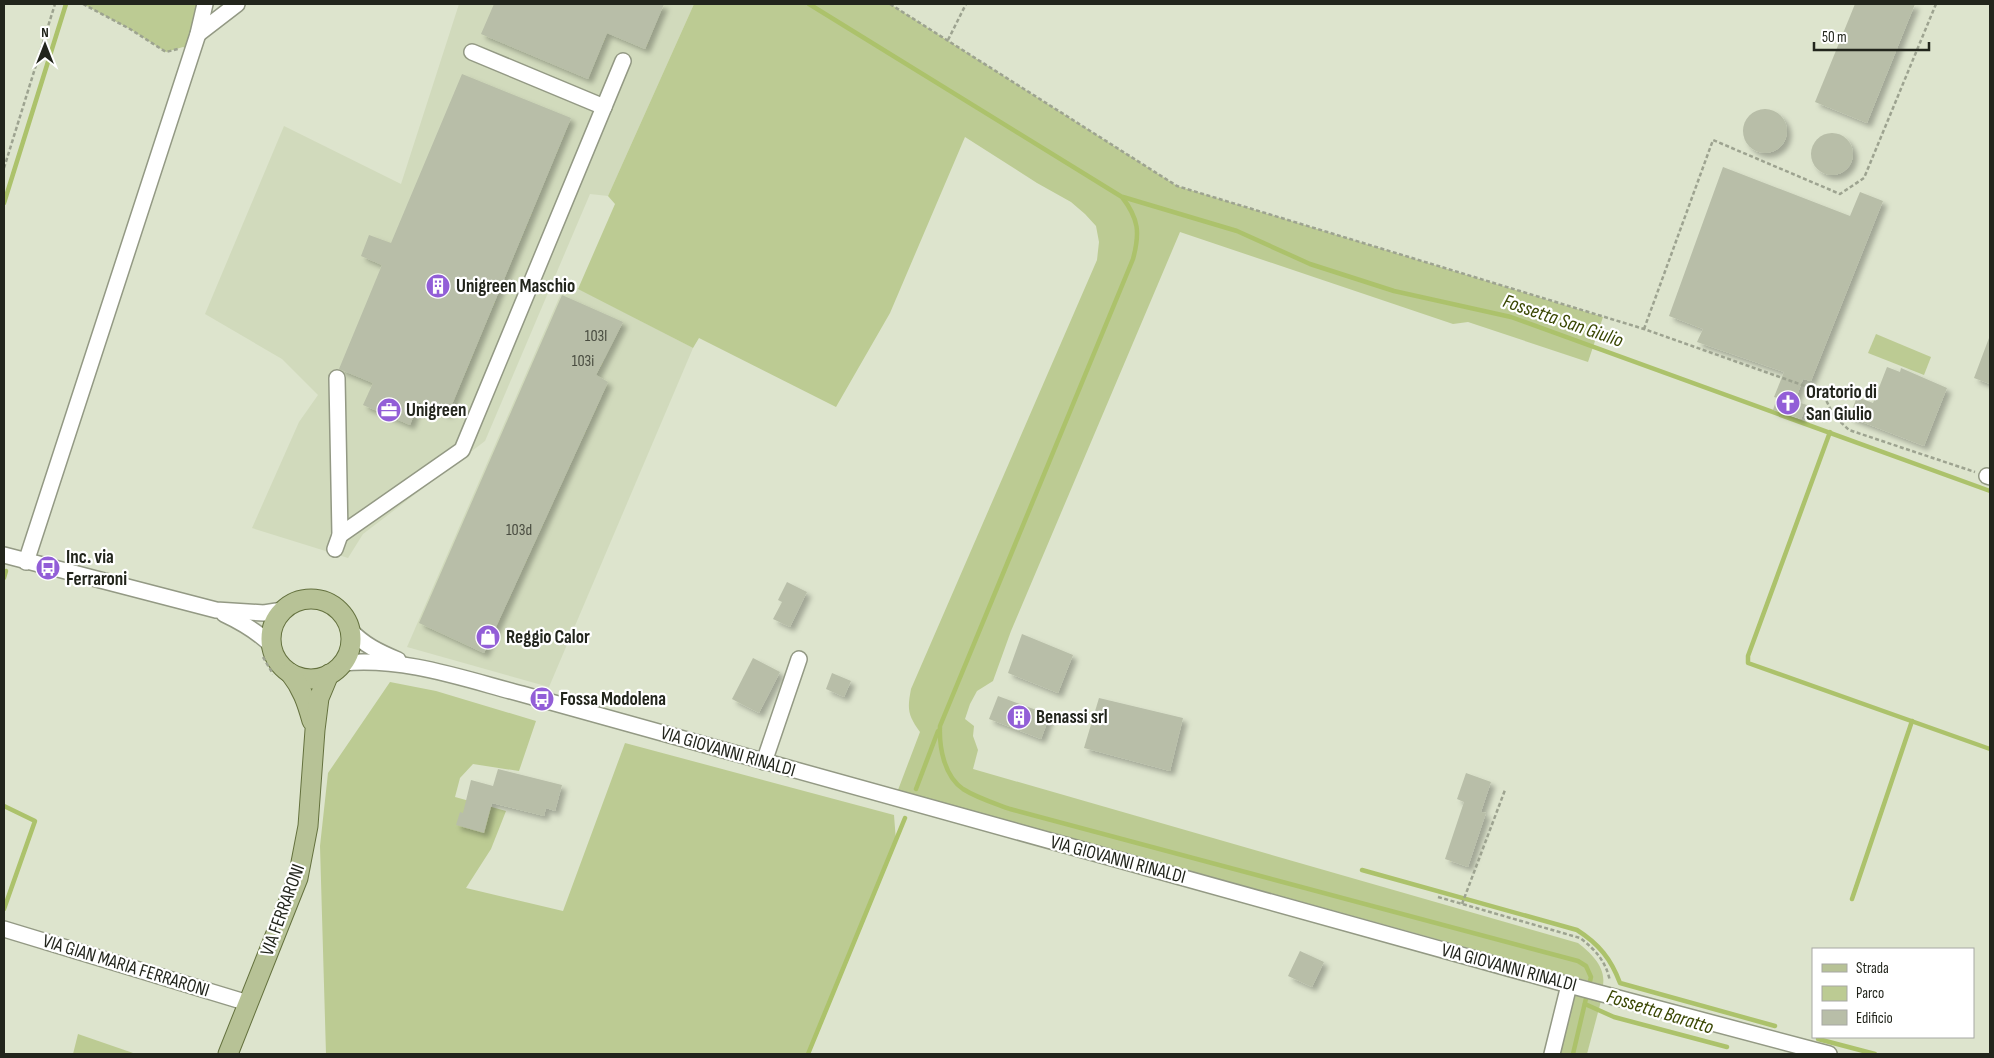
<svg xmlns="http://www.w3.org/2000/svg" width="1994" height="1058" viewBox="0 0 1994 1058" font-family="'Sofia Sans Condensed',sans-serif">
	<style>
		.built { fill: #d1dabc }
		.green { fill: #bccb93 }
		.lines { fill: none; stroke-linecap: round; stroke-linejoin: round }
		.stream { stroke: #acc26b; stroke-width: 4.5 }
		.building { fill: #b8bea8; filter: url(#shadow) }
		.minor-casing { stroke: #939984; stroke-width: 18 }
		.major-casing { stroke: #64713e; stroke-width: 21 }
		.path { stroke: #9da390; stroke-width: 2.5; stroke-dasharray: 4 2.5; stroke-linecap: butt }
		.minor { stroke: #fff; stroke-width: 15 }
		.major { stroke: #b7c296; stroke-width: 19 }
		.labels { text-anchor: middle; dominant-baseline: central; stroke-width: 4.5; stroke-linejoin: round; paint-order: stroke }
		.number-label { font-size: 16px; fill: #484b3f }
		.poi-label { font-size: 19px; font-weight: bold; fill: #22251c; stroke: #fff; text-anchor: start }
		.street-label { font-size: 19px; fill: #22251c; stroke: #fff }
		.water-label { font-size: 20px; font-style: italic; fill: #394602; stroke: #fff }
	</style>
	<defs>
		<filter id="shadow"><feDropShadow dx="4.5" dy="4.5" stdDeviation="2.5" flood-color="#0004"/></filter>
	</defs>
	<rect width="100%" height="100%" fill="#dde4cd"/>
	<g class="built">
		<path d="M459 4H694L608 196 590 194 485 441 363 534 348 558 252 528 299 422 318 395 282 359 205 314 284 126 401 184Z"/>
		<path d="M566 282 693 348 549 687 407 647Z"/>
	</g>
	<g class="green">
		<path d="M83 4H199L192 51 183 47 166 52 130 29Z"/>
		<path d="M694 4H890L1177 186 1603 317 1588 362 1468 322 1453 324 1180 232 1011 631 993 681 977 691 970 704 965 719 974 726 973 736 978 750 973 769 1578 943C1591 953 1606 967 1603 985L898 790 920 732C908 715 907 710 911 689L1097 260 1099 242 1096 226 1085 214 1071 202 1037 183 965 137 890 313 836 407 699 338 693 348 578 289 615 204 608 196Z"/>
		<path d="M1876 334 1931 357 1924 375 1868 353Z"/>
		<path d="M390 682 436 691 536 721 519 771 473 764 460 778 455 797 506 811 491 849 466 888 563 911 625 743 894 815 896 841 808 1054H326L320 846 328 773Z"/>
		<path d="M1573 994 1601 1001 1587 1054H1558Z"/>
		<path d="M78 1034 136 1054H73Z"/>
	</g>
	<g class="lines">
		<g class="stream">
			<path d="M809 4 1122 197C1139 219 1140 233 1133 259L940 726C939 747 944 776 963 789 977 798 994 803 1010 809L1578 961 1586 966 1591 977 1573 1054"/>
			<path d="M1123 197 1237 231 1310 264 1394 291 1511 317 1990 491"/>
			<path d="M4 203 66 4"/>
			<path d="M1830 432 1748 656V663L1990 749"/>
			<path d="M4 578 6 571"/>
			<path d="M916 789 938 731"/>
			<path d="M4 806 35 821 4 909"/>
			<path d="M1362 870 1577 930C1599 944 1611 959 1620 983L1775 1026"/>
			<path d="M1852 899 1912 721"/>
			<path d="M1585 1004 1614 1017 1727 1047"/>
			<path d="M1818 1039 1875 1054"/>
			<path d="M808 1054 905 818"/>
		</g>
	</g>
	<g class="building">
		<path d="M494 4H664L645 49 607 33 588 79 481 34Z"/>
		<path d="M1855 4H1915L1867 123 1815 102Z"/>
		<path d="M462 74 571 118 448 414 419 402 410 425 363 405 373 383 339 369 382 265 361 256 369 235 391 243Z"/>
		<circle cx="1765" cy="131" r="22"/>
		<circle cx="1832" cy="154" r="21"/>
		<path d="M1723 167 1850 216 1860 192 1883 201 1811 381 1803 379 1795 401 1807 405 1801 419 1773 410 1777 398 1774 397 1784 372 1697 342 1703 329 1669 316Z"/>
		<path d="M562 295 623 322 596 375 608 382 484 653 419 623Z"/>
		<path d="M1989 338H1990V384L1974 378Z"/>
		<path d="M1887 367 1900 372 1901 368 1947 388 1924 446 1849 417 1857 397 1873 403Z"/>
		<path d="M787 582 807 592 790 627 773 619 782 602 778 600Z"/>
		<path d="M1022 634 1073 655 1058 693 1008 673Z"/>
		<path d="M753 658 780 672 759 713 732 699Z"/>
		<path d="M832 673 851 681 844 697 826 689Z"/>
		<path d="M998 696 1050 715 1041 739 989 719Z"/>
		<path d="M1099 698 1183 718 1170 771 1084 748Z"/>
		<path d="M498 769 562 785 555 811 546 808 544 816 492 803 484 833 456 825 460 812 463 813 471 780 493 786Z"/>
		<path d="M1466 773 1491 782 1481 812 1486 813 1468 867 1445 859 1464 802 1457 799Z"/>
		<path d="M1300 951 1324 962 1312 987 1288 976Z"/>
	</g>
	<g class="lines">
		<defs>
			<g id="minor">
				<path d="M198 34 237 4"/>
				<path d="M472 52 604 107"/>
				<path d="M1987 476 1990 477"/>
				<path d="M340 535 462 450 623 61"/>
				<path d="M335 549 340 535 337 378"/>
				<path d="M4 555 216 610 264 613 283 610"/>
				<path d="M26 562 198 34 205 4"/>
				<path d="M224 614C241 622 258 632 271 645"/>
				<path d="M350 630C364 645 379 652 398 660"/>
				<path d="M343 663C404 657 464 679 522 694L1569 985 1829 1054"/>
				<path d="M764 762 799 659"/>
				<path d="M4 929 248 1003"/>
				<path d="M1552 1054 1569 985"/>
			</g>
			<g id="major">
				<circle cx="311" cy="639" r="40"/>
				<path d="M290 673C302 688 307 703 312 721"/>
				<path d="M228 1054 298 878 308 826 315 730 319 698 329 674"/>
			</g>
		</defs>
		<use href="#minor" class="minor-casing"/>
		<use href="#major" class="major-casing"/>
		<g class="path">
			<path d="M83 4 130 29 166 52 178 49"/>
			<path d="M890 4 1177 186 1644 329 1822 392 1834 416 1849 430 1975 472"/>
			<path d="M948 40 966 4"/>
			<path d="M4 168 55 4"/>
			<path d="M1644 329 1713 140 1840 194 1864 178 1936 4"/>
			<path d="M263 657 273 674"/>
			<path d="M1438 897 1580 938C1596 950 1606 962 1610 981"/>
			<path d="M1462 904 1505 790"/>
		</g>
		<use href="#minor" class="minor"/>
		<use href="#major" class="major"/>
	</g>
	<defs>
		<symbol id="building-disc" viewBox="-11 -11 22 22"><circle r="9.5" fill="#925ed7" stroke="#fff"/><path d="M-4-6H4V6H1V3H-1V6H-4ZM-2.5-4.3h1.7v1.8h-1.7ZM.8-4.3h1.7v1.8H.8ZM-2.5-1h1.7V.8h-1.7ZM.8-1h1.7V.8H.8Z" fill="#fff"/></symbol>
		<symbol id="church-disc" viewBox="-11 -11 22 22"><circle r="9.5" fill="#925ed7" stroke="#fff"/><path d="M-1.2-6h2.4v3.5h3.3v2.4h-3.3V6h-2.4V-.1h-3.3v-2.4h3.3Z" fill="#fff"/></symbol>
		<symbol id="office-disc" viewBox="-11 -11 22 22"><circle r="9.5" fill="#925ed7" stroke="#fff"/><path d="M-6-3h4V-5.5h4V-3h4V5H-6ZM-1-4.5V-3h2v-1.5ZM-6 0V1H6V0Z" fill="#fff"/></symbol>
		<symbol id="bus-disc" viewBox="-11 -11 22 22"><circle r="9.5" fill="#925ed7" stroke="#fff"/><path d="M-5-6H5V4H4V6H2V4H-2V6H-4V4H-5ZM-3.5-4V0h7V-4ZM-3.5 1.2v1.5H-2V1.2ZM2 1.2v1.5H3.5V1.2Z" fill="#fff"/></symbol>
		<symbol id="shop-disc" viewBox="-11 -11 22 22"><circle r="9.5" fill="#925ed7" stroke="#fff"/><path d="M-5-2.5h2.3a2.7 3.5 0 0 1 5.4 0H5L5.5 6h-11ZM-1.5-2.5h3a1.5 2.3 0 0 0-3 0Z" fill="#fff"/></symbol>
	</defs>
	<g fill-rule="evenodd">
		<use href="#building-disc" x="424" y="272" width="28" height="28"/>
		<use href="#church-disc" x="1774" y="389" width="28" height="28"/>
		<use href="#office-disc" x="375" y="396" width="28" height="28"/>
		<use href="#bus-disc" x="34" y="554" width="28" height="28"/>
		<use href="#shop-disc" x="474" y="623" width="28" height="28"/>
		<use href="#bus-disc" x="528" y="685" width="28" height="28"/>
		<use href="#building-disc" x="1005" y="703" width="28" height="28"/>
	</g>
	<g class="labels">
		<g class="number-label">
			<text x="596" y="336">103l</text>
			<text x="583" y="361">103i</text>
			<text x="519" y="530">103d</text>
		</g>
		<g class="poi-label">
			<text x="456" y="286">Unigreen Maschio</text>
			<text x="1806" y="392">Oratorio di<tspan x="1806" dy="22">San Giulio</tspan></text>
			<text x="406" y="410">Unigreen</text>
			<text x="66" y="557">Inc. via<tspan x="66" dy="22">Ferraroni</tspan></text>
			<text x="506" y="637">Reggio Calor</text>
			<text x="560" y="699">Fossa Modolena</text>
			<text x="1036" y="717">Benassi srl</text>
		</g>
		<g class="street-label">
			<text transform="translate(728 752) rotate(16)">VIA GIOVANNI RINALDI</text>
			<text transform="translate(1118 860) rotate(15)">VIA GIOVANNI RINALDI</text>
			<text transform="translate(283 910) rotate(-70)">VIA FERRARONI</text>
			<text transform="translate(126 966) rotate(17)">VIA GIAN MARIA FERRARONI</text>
			<text transform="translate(1509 968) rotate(15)">VIA GIOVANNI RINALDI</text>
		</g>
		<g class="water-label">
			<text transform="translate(1563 321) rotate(19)">Fossetta San Giulio</text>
			<text transform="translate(1660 1012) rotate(17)">Fossetta Baratto</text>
		</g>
	</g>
	<rect width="1994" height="1058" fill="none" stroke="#22251c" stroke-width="10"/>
	<rect x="1812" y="948" width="162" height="90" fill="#ffffff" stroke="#a7a8a4"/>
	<rect x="1822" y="964" width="25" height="8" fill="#b7c296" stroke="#a7a8a4"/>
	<text x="1856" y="973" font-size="15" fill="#22251c">Strada</text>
	<rect x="1822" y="986" width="25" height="15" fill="#bccb93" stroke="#a7a8a4"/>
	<text x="1856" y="998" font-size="15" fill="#22251c">Parco</text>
	<rect x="1822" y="1010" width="25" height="15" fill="#b8bea8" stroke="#a7a8a4"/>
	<text x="1856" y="1023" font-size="15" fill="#22251c">Edificio</text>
	<g transform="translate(45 45)" stroke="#ffffff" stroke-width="4" paint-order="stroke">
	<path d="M0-4L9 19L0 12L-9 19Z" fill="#22251c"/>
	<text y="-8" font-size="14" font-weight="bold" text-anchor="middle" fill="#22251c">N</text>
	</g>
	<path d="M1814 42v8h115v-8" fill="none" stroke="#22251c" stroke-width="2.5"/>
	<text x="1822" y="42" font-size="15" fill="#22251c" stroke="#ffffff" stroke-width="4" paint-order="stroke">50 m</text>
</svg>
